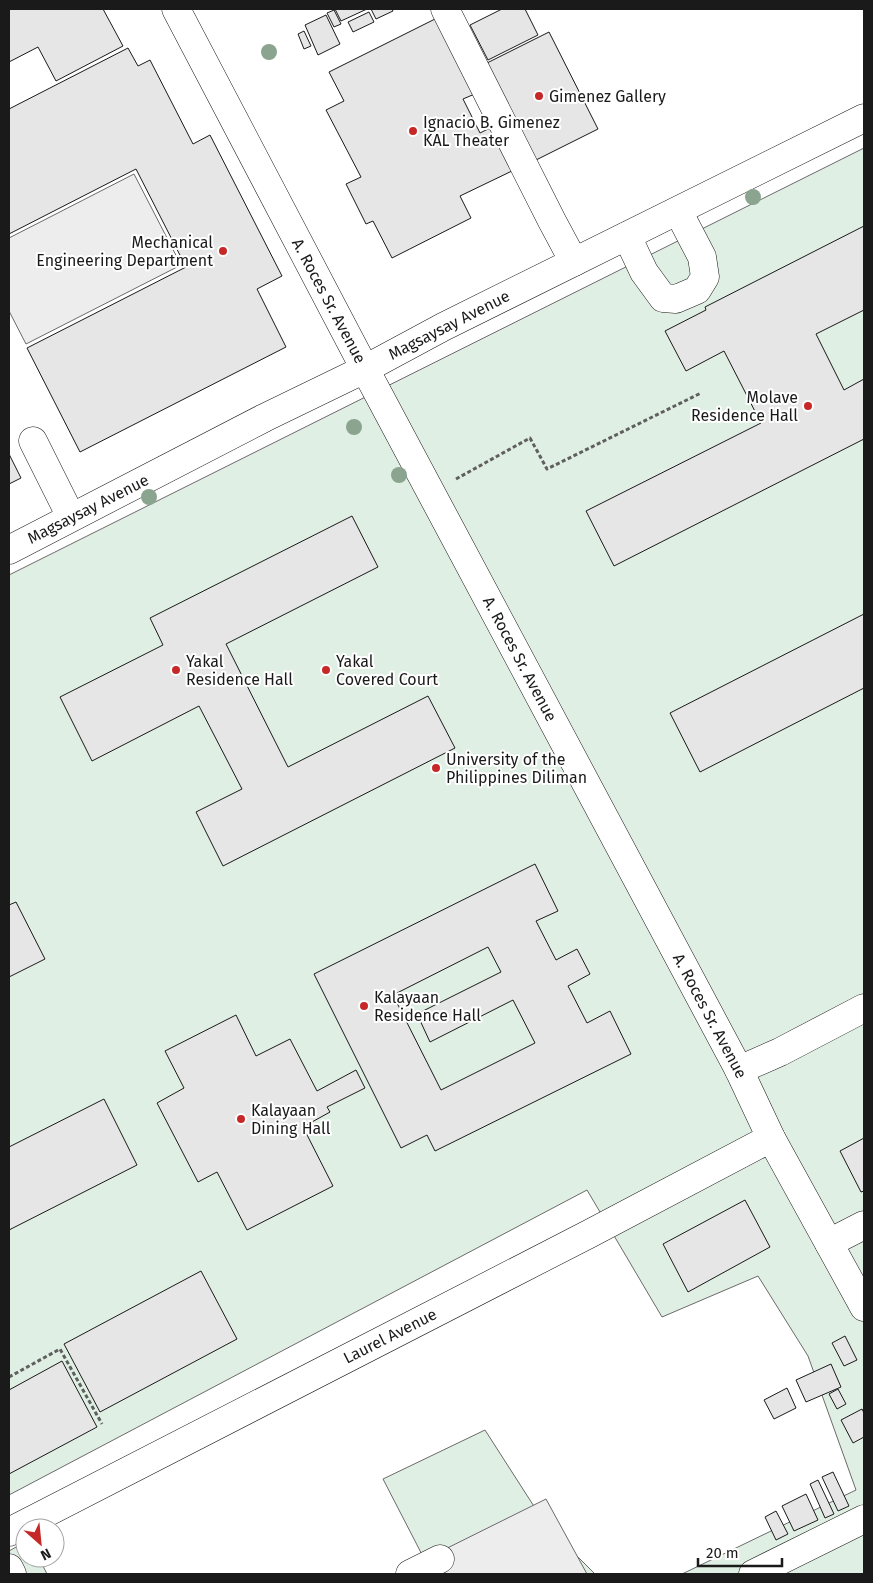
<svg xmlns="http://www.w3.org/2000/svg" width="873" height="1583" viewBox="0 0 873 1583" font-family="'Fira Sans',sans-serif">
	<style>
		.green { fill: #e0efe3; stroke: #6a6a6a }
		.parking { fill: #ededed; stroke: #6a6a6a }
		.building { fill: #e6e6e6; stroke: #1a1a1a; fill-rule: evenodd }
		.lines { fill: none; stroke-linecap: round; stroke-linejoin: round }
		.minor-casing { stroke: #1a1a1a; stroke-width: 29 }
		.path { stroke: #5f5f5f; stroke-width: 3; stroke-dasharray: 4 2.5; stroke-linecap: butt }
		.minor { stroke: #fff; stroke-width: 28 }
		.tree { fill: #8aa48f }
		.poi-dot { fill: #c62828; stroke: #fff; stroke-width: 2 }
		.labels { text-anchor: middle; dominant-baseline: central; stroke-width: 4; stroke-linejoin: round; paint-order: stroke }
		.poi-label { font-size: 16px; fill: #1a1a1a; stroke: #fff; text-anchor: start }
		.street-label { font-size: 16px; fill: #1a1a1a; stroke: #fff }
	</style>
	<rect width="100%" height="100%" fill="#fff"/>
	<g class="green">
		<path d="M864 148V1574H682L856 1490 808 1356 758 1276 662 1317 587 1190 9 1495V575Z"/>
		<path d="M485 1430 546 1525 595 1574H428L431 1572 383 1479Z"/>
		<path d="M25 1542V1558H39L47 1574H9V1551Z"/>
	</g>
	<g class="parking">
		<path d="M134 174 181 265 26 344 9 311V238Z"/>
		<path d="M546 1499 587 1574H395Z"/>
	</g>
	<g class="building">
		<path d="M9 9H103L123 46 56 81 38 47 9 62Z"/>
		<path d="M335 9H367L341 21Z"/>
		<path d="M371 9H392L393 11 376 19Z"/>
		<path d="M502 9H525L538 35 488 60 470 25Z"/>
		<path d="M334 10 341 24 334 27 327 13Z"/>
		<path d="M369 12 374 22 353 32 348 22Z"/>
		<path d="M326 15 340 44 318 55 305 25Z"/>
		<path d="M439 17 477 93 463 99 480 133 492 127 514 170 460 196 471 218 392 258 373 221 366 224 346 184 361 177 326 110 344 101 329 72Z"/>
		<path d="M304 31 311 46 304 49 298 34Z"/>
		<path d="M549 32 598 129 532 162 483 65Z"/>
		<path d="M128 48 138 66 150 60 193 144 210 135 282 276 257 289 286 347 80 452 27 348 186 267 136 169 9 234V109Z"/>
		<path d="M864 226V310L816 334 844 390 864 379V439L614 566 586 511 761 423 724 351 686 371 665 331 706 310 705 307Z"/>
		<path d="M9 454 21 478 9 484Z"/>
		<path d="M352 516 378 567 226 644 288 767 428 696 455 748 223 866 196 812 242 789 199 706 92 761 60 697 163 645 150 618Z"/>
		<path d="M864 614V688L700 772 670 713Z"/>
		<path d="M535 864 558 911 536 921 556 960 577 949 590 974 568 986 587 1023 610 1011 631 1054 435 1151 427 1135 401 1148 314 974ZM488 947 501 972 417 1014 430 1042 513 1000 535 1043 441 1090 393 995Z"/>
		<path d="M16 902 45 959 9 977V905Z"/>
		<path d="M236 1015 256 1056 290 1039 317 1091 356 1070 365 1088 327 1107 330 1112 303 1127 333 1186 247 1230 217 1172 198 1182 157 1103 184 1088 165 1051Z"/>
		<path d="M104 1099 137 1165 9 1230V1147Z"/>
		<path d="M864 1138V1191L861 1192 840 1151Z"/>
		<path d="M745 1200 770 1247 688 1292 663 1244Z"/>
		<path d="M201 1271 237 1339 100 1412 64 1344Z"/>
		<path d="M845 1336 857 1360 844 1366 832 1343Z"/>
		<path d="M62 1361 97 1427 9 1474V1390Z"/>
		<path d="M831 1364 841 1387 806 1402 796 1380Z"/>
		<path d="M787 1388 796 1408 774 1419 764 1400Z"/>
		<path d="M838 1389 846 1404 837 1409 829 1394Z"/>
		<path d="M862 1409 864 1413V1437L853 1443 841 1420Z"/>
		<path d="M833 1472 849 1506 838 1511 822 1477Z"/>
		<path d="M818 1480 834 1514 825 1518 810 1484Z"/>
		<path d="M806 1494 818 1520 794 1531 782 1506Z"/>
		<path d="M776 1511 788 1534 776 1540 765 1517Z"/>
	</g>
	<g class="lines">
		<defs>
			<g id="minor">
				<path d="M176 9 357 354 739 1070 771 1138 864 1307"/>
				<path d="M445 9 552 221 574 262"/>
				<path d="M627 236 644 272 663 298 676 299 697 290 705 277 702 257 678 211"/>
				<path d="M33 441 71 517"/>
				<path d="M9 550 264 418 365 369 443 327 864 118"/>
				<path d="M739 1070 780 1052 864 1008"/>
				<path d="M829 1243 864 1225"/>
				<path d="M9 1532 589 1234 771 1138"/>
				<path d="M9 1568 12 1574"/>
				<path d="M410 1574 440 1559"/>
				<path d="M753 1574 864 1519"/>
			</g>
		</defs>
		<use href="#minor" class="minor-casing"/>
		<g class="path">
			<path d="M456 479 530 438 547 469 701 393"/>
			<path d="M9 1377 60 1349 102 1424"/>
		</g>
		<use href="#minor" class="minor"/>
	</g>
	<g class="tree">
		<circle cx="269" cy="52" r="8"/>
		<circle cx="753" cy="197" r="8"/>
		<circle cx="354" cy="427" r="8"/>
		<circle cx="399" cy="475" r="8"/>
		<circle cx="149" cy="497" r="8"/>
	</g>
	<g class="poi-dot">
		<circle cx="539" cy="96" r="5"/>
		<circle cx="413" cy="131" r="5"/>
		<circle cx="223" cy="251" r="5"/>
		<circle cx="808" cy="406" r="5"/>
		<circle cx="176" cy="670" r="5"/>
		<circle cx="326" cy="670" r="5"/>
		<circle cx="436" cy="768" r="5"/>
		<circle cx="364" cy="1006" r="5"/>
		<circle cx="241" cy="1119" r="5"/>
	</g>
	<g class="labels">
		<g class="poi-label">
			<text x="549" y="96">Gimenez Gallery</text>
			<text x="423" y="122">Ignacio B. Gimenez<tspan x="423" dy="18">KAL Theater</tspan></text>
			<text x="213" y="242" text-anchor="end">Mechanical<tspan x="213" dy="18">Engineering Department</tspan></text>
			<text x="798" y="397" text-anchor="end">Molave<tspan x="798" dy="18">Residence Hall</tspan></text>
			<text x="186" y="661">Yakal<tspan x="186" dy="18">Residence Hall</tspan></text>
			<text x="336" y="661">Yakal<tspan x="336" dy="18">Covered Court</tspan></text>
			<text x="446" y="759">University of the<tspan x="446" dy="18">Philippines Diliman</tspan></text>
			<text x="374" y="997">Kalayaan<tspan x="374" dy="18">Residence Hall</tspan></text>
			<text x="251" y="1110">Kalayaan<tspan x="251" dy="18">Dining Hall</tspan></text>
		</g>
		<g class="street-label">
			<text transform="translate(329 301) rotate(62)">A. Roces Sr. Avenue</text>
			<text transform="translate(449 325) rotate(-27)">Magsaysay Avenue</text>
			<text transform="translate(88 509) rotate(-27)">Magsaysay Avenue</text>
			<text transform="translate(520 659) rotate(62)">A. Roces Sr. Avenue</text>
			<text transform="translate(710 1016) rotate(62)">A. Roces Sr. Avenue</text>
			<text transform="translate(390 1336) rotate(-27)">Laurel Avenue</text>
		</g>
	</g>
	<rect width="873" height="1583" fill="none" stroke="#1a1a1a" stroke-width="20"/>
	<g transform="translate(40 1543) rotate(153)"><circle r="24" fill="#ffffff" stroke="#a3a3a3"/>
	<path d="M0-4L9 19L0 12L-9 19Z" fill="#c62828"/>
	<text y="-8" font-size="14" font-weight="bold" text-anchor="middle" fill="#1a1a1a">N</text>
	</g>
	<path d="M698 1558v8h84v-8" fill="none" stroke="#1a1a1a" stroke-width="2.5"/>
	<text x="706" y="1558" font-size="15" fill="#1a1a1a" stroke="#ffffff" stroke-width="4" paint-order="stroke">20 m</text>
</svg>
